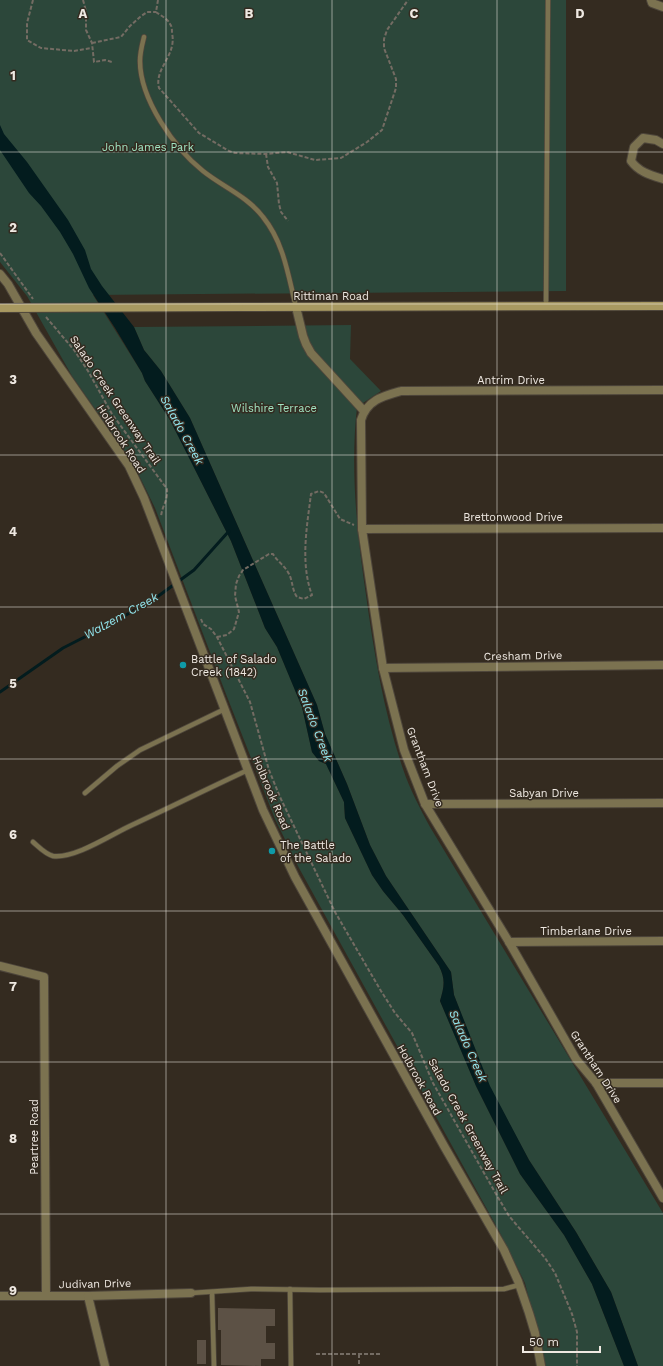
<svg xmlns="http://www.w3.org/2000/svg" width="663" height="1366" viewBox="0 0 663 1366" font-family="'Work Sans',sans-serif">
	<style>
		.green { fill: #2c473a }
		.water { fill: #031c1e }
		.lines { fill: none; stroke-linecap: round; stroke-linejoin: round }
		.stream { stroke: #031c1e; stroke-width: 3 }
		.building { fill: #5c5145 }
		.service-casing { stroke: #4e463b; stroke-width: 6 }
		.minor-casing { stroke: #4e463b; stroke-width: 10 }
		.tertiary-casing { stroke: #4e463b; stroke-width: 10 }
		.secondary-casing { stroke: #4e463b; stroke-width: 10 }
		.path { stroke: #746c63; stroke-width: 2; stroke-dasharray: 4 2; stroke-linecap: butt }
		.service { stroke: #7b7250; stroke-width: 4.5 }
		.minor { stroke: #7b7250; stroke-width: 8 }
		.tertiary { stroke: #7b7250; stroke-width: 8 }
		.secondary { stroke: #a89961; stroke-width: 8 }
		.secondary-bridge-casing { stroke: #4e463b; stroke-width: 10; stroke-linecap: butt }
		.secondary-bridge { stroke: #a89961; stroke-width: 8 }
		.grid { fill: none; stroke: #efe9e2; stroke-width: 1; stroke-opacity: 0.55 }
		.culture-dot { fill: #0f9aa8; stroke: #342b20; stroke-width: 1.5 }
		.labels { text-anchor: middle; dominant-baseline: central; stroke-width: 3; stroke-linejoin: round; paint-order: stroke }
		.park-label { font-size: 11px; fill: #a0e4c2; stroke: #342b20 }
		.street-label { font-size: 11px; fill: #efe9e2; stroke: #342b20 }
		.poi-label { font-size: 11px; fill: #efe9e2; stroke: #342b20; text-anchor: start }
		.water-label { font-size: 12px; font-style: italic; fill: #94e9f1; stroke: #342b20 }
		.grid-label { font-size: 13px; text-anchor: middle; font-weight: bold; fill: #efe9e2; stroke: #342b20; stroke-width: 3; stroke-linejoin: round; paint-order: stroke }
	</style>
	<rect width="100%" height="100%" fill="#342b20"/>
	<g class="green">
		<path d="M0 0H566V291L93 295 142 373 145 381 170 420 231 541 265 628 277 647 302 707 312 752 319 761 326 764 344 802 345 818 372 875 383 891 403 915 439 966C446 980 444 987 440 1001L476 1086 520 1174 564 1235 592 1284 624 1366H546L525 1283 499 1231 299 868 275 819 226 694 155 508 133 463 72 376 27 296 0 262Z"/>
		<path d="M351 325 350 359 381 391 357 407C350 469 357 533 366 595 374 653 384 713 403 769 410 790 420 808 430 827L663 1213V1366H638L611 1292 576 1232 529 1160 489 1086 454 995 451 972 386 876 370 845 347 784 325 734 317 705 190 418 161 371 144 350 134 327Z"/>
	</g>
	<path class="water" d="M0 125 4 134 27 162 68 220 85 250 91 269 102 286 134 327 144 350 161 371 190 418 317 705 325 734 347 784 370 845 386 876 451 972 454 995 490 1086 529 1160 576 1232 611 1292 638 1366H624L592 1284 564 1235 520 1174 476 1086 440 1001C444 987 446 980 439 966L403 915 383 891 372 875 345 818 344 802 326 764 319 761 312 752 302 707 277 647 265 628 231 541 170 420 145 381 142 373 115 328 89 288 73 254 60 232 41 206 29 193 0 150Z"/>
	<g class="lines">
		<path class="stream" d="M0 692 63 648 114 622 157 597 194 570 229 531"/>
	</g>
	<g class="building">
		<path d="M218 1308 275 1309V1326H266V1343H275V1359H261V1366L221 1365V1330H218Z"/>
		<rect x="197" y="1340" width="9" height="24"/>
	</g>
	<g class="lines">
		<defs>
			<g id="service">
				<path d="M144 37C142 45 140 52 140 61 140 99 174 148 203 171 223 187 247 196 263 217 284 243 288 275 296 307"/>
				<path d="M546 306 548 0"/>
				<path d="M85 793 117 766 140 750 225 709"/>
				<path d="M33 842C39 847 45 854 53 856 75 859 112 834 132 825 171 807 209 788 248 770"/>
				<path d="M290 1289 291 1366"/>
				<path d="M212 1292 214 1366"/>
				<path d="M191 1293 251 1289 320 1290 504 1289 519 1285"/>
			</g>
			<g id="minor">
				<path d="M651 0 652 3 663 7"/>
				<path d="M663 144 656 140 643 138 634 147 631 161C639 172 650 175 663 179"/>
				<path d="M296 307 303 336 306 344 311 353 364 411"/>
				<path d="M663 390 401 391C383 396 367 400 361 420L362 529 383 668 404 750 425 804 509 942 576 1059 596 1083 663 1198"/>
				<path d="M362 529 663 528"/>
				<path d="M383 668 663 665"/>
				<path d="M425 804 663 803"/>
				<path d="M509 942 663 941"/>
				<path d="M0 966 44 977 46 1296"/>
				<path d="M596 1083H663"/>
				<path d="M0 1296H88L191 1293"/>
				<path d="M88 1296 105 1366"/>
			</g>
			<path id="tertiary" d="M0 274 8 284 36 333 129 466 144 498 154 524 263 810 295 877 444 1146 504 1250 518 1281 529 1313 535 1333 541 1366"/>
			<path id="secondary" d="M239 307 663 306"/>
		</defs>
		<use href="#service" class="service-casing"/>
		<use href="#minor" class="minor-casing"/>
		<use href="#tertiary" class="tertiary-casing"/>
		<use href="#secondary" class="secondary-casing"/>
		<g class="path">
			<path d="M33 0 27 23V40L41 48 74 51 91 48"/>
			<path d="M83 0 86 11V30L92 43 94 62 105 60 112 62"/>
			<path d="M158 0 156 12C160 15 168 19 170 24 172 26 172 30 172 33 177 56 154 68 159 88L199 133 229 151 235 153 266 154 287 152 315 160 341 158 367 142 382 130 396 88V79L384 48V39L387 30 408 0"/>
			<path d="M92 43 121 37 130 26 140 17 147 12H156"/>
			<path d="M266 154 268 167 277 183 279 204 281 212 288 221"/>
			<path d="M0 253 33 299"/>
			<path d="M46 317 74 350 88 371 112 414 167 489C168 502 162 505 161 517"/>
			<path d="M201 619 203 624 211 629 217 637 250 702 269 770 280 797 335 912 381 991 395 1013 412 1033 433 1083 496 1194 509 1216 545 1258 555 1273 572 1314 577 1332V1366"/>
			<path d="M217 637 227 635 234 629 239 612 235 596 236 584 239 576 243 570 269 554H273C277 561 285 566 289 574 293 582 292 590 297 597L304 599 312 595C300 563 307 526 311 494L319 491 324 493 340 519 354 525"/>
			<path d="M316 1354H380"/>
			<path d="M359 1354V1366"/>
		</g>
		<use href="#service" class="service"/>
		<use href="#minor" class="minor"/>
		<use href="#tertiary" class="tertiary"/>
		<use href="#secondary" class="secondary"/>
		<defs>
			<path id="secondary-bridge" d="M0 308 239 307"/>
		</defs>
		<use href="#secondary-bridge" class="secondary-bridge-casing"/>
		<use href="#secondary-bridge" class="secondary-bridge"/>
	</g>
	<path class="grid" d="M166 0V1366M332 0V1366M497 0V1366M0 152H663M0 304H663M0 455H663M0 607H663M0 759H663M0 911H663M0 1062H663M0 1214H663"/>
	<g class="culture-dot">
		<circle cx="183" cy="665" r="4"/>
		<circle cx="272" cy="851" r="4"/>
	</g>
	<g class="labels">
		<g class="park-label">
			<text x="148" y="147">John James Park</text>
			<text x="274" y="408">Wilshire Terrace</text>
		</g>
		<g class="street-label">
			<text x="331" y="296">Rittiman Road</text>
			<text x="511" y="380">Antrim Drive</text>
			<text transform="translate(115 400) rotate(56)">Salado Creek Greenway Trail</text>
			<text transform="translate(121 439) rotate(57)">Holbrook Road</text>
			<text x="513" y="517">Brettonwood Drive</text>
			<text transform="translate(523 656) rotate(-1)">Cresham Drive</text>
			<text transform="translate(425 767) rotate(69)">Grantham Drive</text>
			<text transform="translate(271 793) rotate(67)">Holbrook Road</text>
			<text x="544" y="793">Sabyan Drive</text>
			<text x="586" y="931">Timberlane Drive</text>
			<text transform="translate(596 1067) rotate(57)">Grantham Drive</text>
			<text transform="translate(419 1080) rotate(61)">Holbrook Road</text>
			<text transform="translate(468 1126) rotate(61)">Salado Creek Greenway Trail</text>
			<text transform="translate(34 1137) rotate(-90)">Peartree Road</text>
			<text transform="translate(95 1284) rotate(-1)">Judivan Drive</text>
		</g>
		<g class="poi-label">
			<text x="191" y="659">Battle of Salado<tspan x="191" dy="13">Creek (1842)</tspan></text>
			<text x="280" y="845">The Battle<tspan x="280" dy="13">of the Salado</tspan></text>
		</g>
		<g class="water-label">
			<text transform="translate(182 430) rotate(61)">Salado Creek</text>
			<text transform="translate(121 616) rotate(-29)">Walzem Creek</text>
			<text transform="translate(315 725) rotate(69)">Salado Creek</text>
			<text transform="translate(468 1046) rotate(66)">Salado Creek</text>
		</g>
	</g>
	<g class="grid-label">
		<text x="83" y="18">A</text>
		<text x="249" y="18">B</text>
		<text x="414" y="18">C</text>
		<text x="580" y="18">D</text>
		<text x="13" y="80">1</text>
		<text x="13" y="232">2</text>
		<text x="13" y="384">3</text>
		<text x="13" y="536">4</text>
		<text x="13" y="688">5</text>
		<text x="13" y="839">6</text>
		<text x="13" y="991">7</text>
		<text x="13" y="1143">8</text>
		<text x="13" y="1295">9</text>
	</g>
	<path d="M523 1346v6h77v-6" fill="none" stroke="#efe9e2" stroke-width="2"/>
	<text x="529" y="1346" font-size="12" fill="#efe9e2" stroke="#342b20" stroke-width="3" paint-order="stroke">50 m</text>
</svg>
